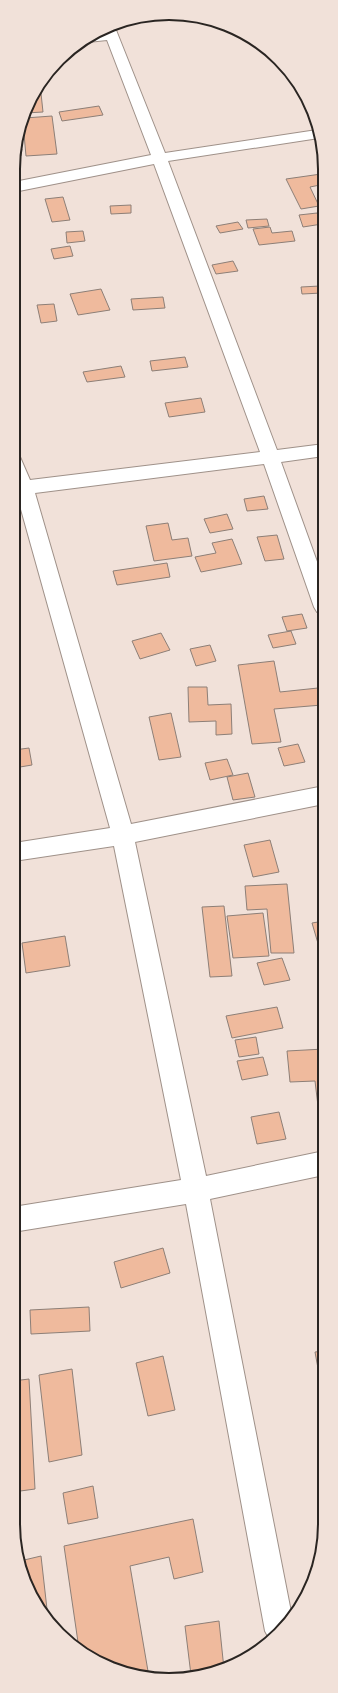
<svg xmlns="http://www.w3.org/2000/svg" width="338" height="1693" viewBox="0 0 338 1693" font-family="'DejaVu Sans',sans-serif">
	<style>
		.building { fill: #efba9d; stroke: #8d7f77 }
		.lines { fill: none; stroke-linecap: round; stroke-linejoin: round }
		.street-casing { stroke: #9f9189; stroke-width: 2 }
		.street { fill: #fff; fill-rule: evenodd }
		.rim { fill: none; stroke: #2a2522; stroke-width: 2 }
	</style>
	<rect width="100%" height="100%" fill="#f1e1d9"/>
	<g class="building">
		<path d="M40 84 43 112 26 113 34 91Z"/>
		<path d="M99 106 103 115 62 121 59 112Z"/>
		<path d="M52 116 57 154 26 156 23 123 25 118Z"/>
		<path d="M14 149H22L21 156 14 157Z"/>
		<path d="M321 174 325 184 310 187 319 206 301 209 286 179Z"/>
		<path d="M63 197 70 220 52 222 45 199Z"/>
		<path d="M131 205V213L111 214 110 206Z"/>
		<path d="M317 213 322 224 303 227 299 215Z"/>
		<path d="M267 219 269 226 248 228 246 220Z"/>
		<path d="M238 222 243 229 220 233 216 226Z"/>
		<path d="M270 227 272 233 292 231 295 241 259 245 253 229Z"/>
		<path d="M83 231 85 241 67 243 66 232Z"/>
		<path d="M70 246 73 256 54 259 51 249Z"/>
		<path d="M233 261 238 271 216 274 212 265Z"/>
		<path d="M320 286 322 293 302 294 301 287Z"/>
		<path d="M101 289 110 310 78 315 70 294Z"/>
		<path d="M163 297 165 308 133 310 131 299Z"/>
		<path d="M54 304 57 321 41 323 37 305Z"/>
		<path d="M185 357 188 367 152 371 150 361Z"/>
		<path d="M121 366 125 377 87 382 83 372Z"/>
		<path d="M201 398 205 412 169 417 165 403Z"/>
		<path d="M264 496 268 509 247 511 244 499Z"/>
		<path d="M227 514 233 529 210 533 204 519Z"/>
		<path d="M168 523 172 540 188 538 192 556 154 561 146 526Z"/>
		<path d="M277 535 284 559 265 561 257 537Z"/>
		<path d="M232 539 242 564 201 572 195 557 216 553 212 543Z"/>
		<path d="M167 563 170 577 117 585 113 571Z"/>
		<path d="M302 614 307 628 287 631 282 617Z"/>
		<path d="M291 631 296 644 273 648 268 635Z"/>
		<path d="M161 633 170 650 140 659 132 641Z"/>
		<path d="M210 645 216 661 196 666 190 649Z"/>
		<path d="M274 661 280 692 318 688 322 705 274 709 281 742 252 744 238 665Z"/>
		<path d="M188 687H207L208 705 231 704 232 734 216 735V721L189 722Z"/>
		<path d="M171 713 181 757 159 760 149 717Z"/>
		<path d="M298 744 305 762 284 766 278 748Z"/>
		<path d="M29 748 32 765 14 768V750Z"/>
		<path d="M227 759 233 775 210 780 205 763Z"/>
		<path d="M248 773 255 797 233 800 227 777Z"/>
		<path d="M270 840 279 872 253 877 244 845Z"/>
		<path d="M287 884 294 953H271L267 909 247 910 245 886Z"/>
		<path d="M224 906 232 976 210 977 202 907Z"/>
		<path d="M263 913 269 956 233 958 227 916Z"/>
		<path d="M324 921V957H322L312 923Z"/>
		<path d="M65 936 70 966 26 973 22 943Z"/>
		<path d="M282 958 290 980 264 985 257 963Z"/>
		<path d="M277 1007 283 1028 232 1038 226 1016Z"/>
		<path d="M256 1037 259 1054 239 1057 235 1040Z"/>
		<path d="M324 1049V1131H321L315 1081 290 1082 287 1051Z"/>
		<path d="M263 1057 268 1075 242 1080 237 1061Z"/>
		<path d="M279 1112 286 1139 257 1144 251 1117Z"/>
		<path d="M163 1248 170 1273 121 1288 114 1262Z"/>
		<path d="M89 1307 90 1331 31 1334 30 1310Z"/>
		<path d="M324 1351V1390H322L315 1352Z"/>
		<path d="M163 1356 175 1410 148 1416 136 1363Z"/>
		<path d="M72 1369 82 1455 49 1462 39 1375Z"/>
		<path d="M29 1379 35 1489 13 1492V1381Z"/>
		<path d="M93 1486 98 1518 68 1524 63 1493Z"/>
		<path d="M193 1519 203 1572 174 1579 169 1557 130 1566 149 1677 100 1664 79 1649 64 1546Z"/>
		<path d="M41 1556 48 1618 25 1583 20 1561Z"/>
		<path d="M219 1621 224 1669 219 1672 191 1675 185 1626Z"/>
	</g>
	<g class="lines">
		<defs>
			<path id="street" d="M114 25 165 153 317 130 319 138 168 161 277 450 324 444V456L281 462 324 581V614L317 612 314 607 264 464 35 493 131 824 324 786V804L135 842 206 1176 324 1151V1175L210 1199 292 1617 271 1642 265 1631 186 1204 13 1232V1207L181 1180 114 846 14 861V843L110 828 17 495 14 496V455L20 457 30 480 260 452 154 164 14 192V182L151 155 107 40 88 42 83 41Z"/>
		</defs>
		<use href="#street" class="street-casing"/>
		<use href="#street" class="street"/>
	</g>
	<path d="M0 0H338V1693H0ZM169 20H169A149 149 0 0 1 318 169V1524A149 149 0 0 1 169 1673H169A149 149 0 0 1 20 1524V169A149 149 0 0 1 169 20Z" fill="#f1e1d9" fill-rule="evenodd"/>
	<path class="rim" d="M169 20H169A149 149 0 0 1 318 169V1524A149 149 0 0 1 169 1673H169A149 149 0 0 1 20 1524V169A149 149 0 0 1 169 20Z"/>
</svg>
